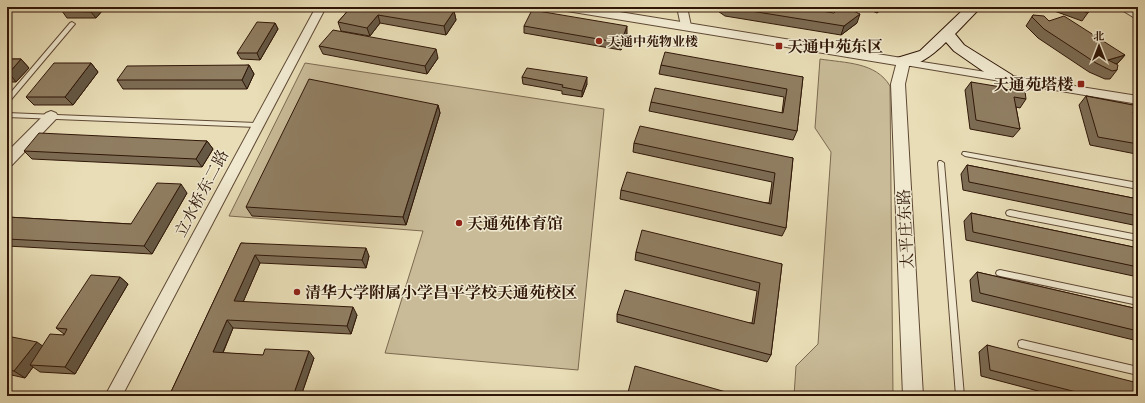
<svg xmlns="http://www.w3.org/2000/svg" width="1145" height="403" viewBox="0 0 1145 403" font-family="'Gentium Book Plus','Noto Serif SC',serif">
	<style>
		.green { fill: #c9bb98; stroke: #7c6950 }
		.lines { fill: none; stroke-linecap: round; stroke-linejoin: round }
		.service-casing { stroke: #5e4834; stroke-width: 2 }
		.minor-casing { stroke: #5e4834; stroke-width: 2 }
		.tertiary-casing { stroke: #5e4834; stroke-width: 2 }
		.secondary-casing { stroke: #301708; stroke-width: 2 }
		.service { fill: #f0e9d0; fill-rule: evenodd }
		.minor { fill: #f0e9d0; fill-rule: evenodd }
		.tertiary { fill: #f0e9d0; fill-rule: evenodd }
		.secondary { fill: #f0e9d0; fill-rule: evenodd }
		.wall { fill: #7c6c54; stroke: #301708 }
		.shaded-wall { fill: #655845; stroke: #301708 }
		.building { fill: #907e62; stroke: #301708 }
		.poi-dot { fill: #8f2418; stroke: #f0e9d0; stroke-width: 1.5 }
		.labels { text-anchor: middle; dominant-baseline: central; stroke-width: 3; stroke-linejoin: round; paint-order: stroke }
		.far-poi-label { font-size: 13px; font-weight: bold; fill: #301708; stroke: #f0e9d0; text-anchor: start }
		.poi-label { font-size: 16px; font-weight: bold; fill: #301708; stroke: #f0e9d0; text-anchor: start }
		.street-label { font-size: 16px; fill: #301708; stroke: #f0e9d0 }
	</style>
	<rect width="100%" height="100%" fill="#e8ddb6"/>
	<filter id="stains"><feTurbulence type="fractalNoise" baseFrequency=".005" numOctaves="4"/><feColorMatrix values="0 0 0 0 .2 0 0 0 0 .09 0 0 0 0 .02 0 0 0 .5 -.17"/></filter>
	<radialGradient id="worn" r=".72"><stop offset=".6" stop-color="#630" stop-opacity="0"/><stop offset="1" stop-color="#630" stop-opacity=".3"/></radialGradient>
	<g class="green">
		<path d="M820 59C845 63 876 62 890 86L893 396H794L796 366 818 344 831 152 815 128Z"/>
		<path d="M305 63 604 109 578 370 385 353 423 231 229 216Z"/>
	</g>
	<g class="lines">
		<defs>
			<g id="service">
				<path d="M1117 7H1124L1138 16V20Z"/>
				<path d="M72 22 75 24 74 25 9 102 7 103V97L70 23Z"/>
				<path d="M7 113 257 123 260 125 257 127 7 117Z"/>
				<path d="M963 152H965L1138 183V189L965 156 962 154Z"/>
				<path d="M939 161H941L944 163 964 396H956L938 163Z"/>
				<path d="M1010 210 1138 235V241L1010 216 1007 215 1006 213 1007 211Z"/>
				<path d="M1000 270 1138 299V305L1000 276 997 275 996 273 997 271Z"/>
				<path d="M1022 340 1138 367V375L1022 348 1019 347 1018 344 1019 341Z"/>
			</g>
			<g id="minor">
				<path d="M316 7H326L122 396H105Z"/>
				<path d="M677 7H687L691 26 690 28H682L681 26Z"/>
				<path d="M903 59 1138 96V104L899 64 898 62Z"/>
			</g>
			<g id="tertiary">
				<path d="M561 7H589L908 59 910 62 905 84 923 396H903L891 84 896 65 567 11 563 10Z"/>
				<path d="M51 111 56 113 58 116 56 119 12 165 7 167V152L46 113Z"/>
			</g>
			<path id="secondary" d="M966 7H981L955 34 964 45 1012 75 1014 79 1012 83 1006 84 1000 83 954 51 946 42C934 54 915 70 897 66L895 62 897 58 920 51Z"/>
		</defs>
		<use href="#service" class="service-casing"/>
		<use href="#minor" class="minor-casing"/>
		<use href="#tertiary" class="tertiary-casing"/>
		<use href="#secondary" class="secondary-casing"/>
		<use href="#service" class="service"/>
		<use href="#minor" class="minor"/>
		<use href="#tertiary" class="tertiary"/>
		<use href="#secondary" class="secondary"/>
	</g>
	<g class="wall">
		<path d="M66 7H109L106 11H102L96 18H67L62 11Z"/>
		<path d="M131 7H277H233L231 10H133Z"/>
		<path d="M351 7 454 11 456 20 446 35 380 23 370 36 341 31 338 22Z"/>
		<path d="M712 7H796L857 23 841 35 725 16Z"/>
		<path d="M863 7H884L877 13Z"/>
		<path d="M1046 7H1092L1082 21 1046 8Z"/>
		<path d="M1033 15 1049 21 1125 55 1118 63 1115 64 1117 70 1110 79H1105L1089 72 1038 38 1026 26Z"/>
		<path d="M275 23 278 29 260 60 241 59 237 53Z"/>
		<path d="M524 26 627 33 621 50 524 33Z"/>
		<path d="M319 46 438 58 427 74 323 54Z"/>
		<path d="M7 59H21L29 68 16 82H7Z"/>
		<path d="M91 63 98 72 73 105H34L26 97Z"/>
		<path d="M249 65 254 74 247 89H123L117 80Z"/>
		<path d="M661 65 803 77 797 131 793 140 649 111 651 102 782 113 784 97 659 74Z"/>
		<path d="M522 77 587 84 582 97 562 94V91L523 84Z"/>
		<path d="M971 82 1026 99 1020 108 1016 107 1020 129 1013 137 970 129 965 90Z"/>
		<path d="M1086 96 1138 106V123H1137L1138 126V152L1136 154 1090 145 1079 105Z"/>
		<path d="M438 105 440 113 406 225 252 216 246 207Z"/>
		<path d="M207 141 213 149 202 167 32 159 24 151Z"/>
		<path d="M634 143 793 158 786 228 782 236 620 199 621 190 769 203 772 182 633 152Z"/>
		<path d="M967 165 1138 199V226L963 190 961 174Z"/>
		<path d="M187 193 152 254 7 246V217L131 224Z"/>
		<path d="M971 213 1138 248V277L966 240 964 221Z"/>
		<path d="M241 243 369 256 366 268 260 263 243 302 357 315 351 334 233 328 223 353 314 358 301 396H172L170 394Z"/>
		<path d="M636 252 782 264 771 355 767 362 617 322V314L752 323 757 291 635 260Z"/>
		<path d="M977 272 1138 309V341L972 301 970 280Z"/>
		<path d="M120 277 128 284 75 374 40 372 33 367 25 378 7 374V336L42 346 64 335V334L56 328Z"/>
		<path d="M987 345 1138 396H1057L981 376 979 352Z"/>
	</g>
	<g class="shaded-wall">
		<path d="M95 7H100L102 11 96 18 91 12Z"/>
		<path d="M103 7H109L106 11Z"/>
		<path d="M230 7H233L231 10Z"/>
		<path d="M879 7H884L877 13Z"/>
		<path d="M454 11 456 20 446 35 444 26Z"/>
		<path d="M860 14 857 23 841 35 844 26Z"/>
		<path d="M378 15 380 23 370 36 367 28Z"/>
		<path d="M275 23 278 29 260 60 257 53Z"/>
		<path d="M627 26V33L621 50V43Z"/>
		<path d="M436 49 438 58 427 74 425 66Z"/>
		<path d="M1125 55 1118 63 1105 68 1108 60Z"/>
		<path d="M21 59 29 68 16 82 9 73Z"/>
		<path d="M91 63 98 72 73 105 65 97Z"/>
		<path d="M249 65 254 74 247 89 242 80Z"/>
		<path d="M587 77V84L582 97V91Z"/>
		<path d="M438 105 440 113 406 225 403 217Z"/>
		<path d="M207 141 213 149 202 167 196 159Z"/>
		<path d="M181 184 187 193 152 254 144 246Z"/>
		<path d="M366 248 369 256 366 268 362 260Z"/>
		<path d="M255 255 260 263 240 309 234 301Z"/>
		<path d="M120 277 128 284 75 374 65 367Z"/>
		<path d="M353 307 357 315 351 334 347 326Z"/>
		<path d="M227 320 233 328 220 359 213 352Z"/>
		<path d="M37 342 47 349 30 365 33 367 25 378 14 371Z"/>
		<path d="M309 351 314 358 301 396H293Z"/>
	</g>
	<g class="building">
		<path d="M66 7H95L91 12 62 11Z"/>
		<path d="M351 7H431L454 11 444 26 378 15 367 28 338 22Z"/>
		<path d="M726 7H796L834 13 840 7H845L860 14 844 26Z"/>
		<path d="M1073 7H1092L1088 13Z"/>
		<path d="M532 10 627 26 621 43 524 26Z"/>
		<path d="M1033 15 1044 16 1049 21 1064 16 1125 55 1108 60 1118 65 1117 70 1112 71 1096 63 1044 29 1032 17Z"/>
		<path d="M257 22 275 23 257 53H237Z"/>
		<path d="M333 30 436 49 425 66 319 46Z"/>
		<path d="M665 52 803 77 797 131 651 102 655 88 783 113 787 89 661 65Z"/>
		<path d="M7 59H21L9 73H7Z"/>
		<path d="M54 63H91L65 97H26Z"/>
		<path d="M249 65 242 80H117L127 66Z"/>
		<path d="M527 68 587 77 582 91 562 87 563 85 522 77Z"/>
		<path d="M309 79 438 105 403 217 246 207Z"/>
		<path d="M971 82 1025 91 1026 99 1014 97 1020 129 976 120Z"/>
		<path d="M1086 96 1138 106V113L1133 112 1138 126V144L1098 137Z"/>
		<path d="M640 126 793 158 786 228 621 190 627 172 771 204 775 173 634 143Z"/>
		<path d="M39 133 207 141 196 159 24 151Z"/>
		<path d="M967 165 1138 199V216L969 182Z"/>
		<path d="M157 183 181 184 144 246 7 239V217L131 224Z"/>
		<path d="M971 213 1138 248V267L973 232Z"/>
		<path d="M642 230 782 264 771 355 617 314 625 290 754 324 760 283 636 252Z"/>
		<path d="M241 243 366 248 362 260 255 255 234 301 353 307 347 326 227 320 213 352 263 355 265 349 309 351 293 396H212L170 394Z"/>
		<path d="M977 272 1138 309V331L980 293Z"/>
		<path d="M91 275 120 277 65 367 30 365 50 334 64 335 67 329 56 328Z"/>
		<path d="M7 336 37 342 14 371 7 370Z"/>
		<path d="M987 345 1138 383V396H1092L990 370Z"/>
		<path d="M635 366 740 396H627Z"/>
	</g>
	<g class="poi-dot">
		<circle cx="599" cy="41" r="4"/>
		<rect x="775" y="42" width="8" height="8" rx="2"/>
		<rect x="1077" y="80" width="8" height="8" rx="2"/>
		<circle cx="459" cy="223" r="4"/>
		<circle cx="297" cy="292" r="4"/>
	</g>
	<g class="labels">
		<g class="far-poi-label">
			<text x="607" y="41">天通中苑物业楼</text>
		</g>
		<g class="poi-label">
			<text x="787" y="46">天通中苑东区</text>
			<text x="1073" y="84" text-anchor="end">天通苑塔楼</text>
			<text x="467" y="223">天通苑体育馆</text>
			<text x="305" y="292">清华大学附属小学昌平学校天通苑校区</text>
		</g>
		<g class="street-label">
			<text transform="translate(201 193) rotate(-62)">立水桥东二路</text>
			<text transform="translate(905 229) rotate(-93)">太平庄东路</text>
		</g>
	</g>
	<rect width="1145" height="403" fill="none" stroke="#e8ddb6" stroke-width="24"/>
	<rect x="8" y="8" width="1129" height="387" fill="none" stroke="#301708" stroke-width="2"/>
	<rect x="12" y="12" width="1121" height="379" fill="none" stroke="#301708"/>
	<g transform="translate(1099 46)" stroke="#f0e9d0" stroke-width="3" paint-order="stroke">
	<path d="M0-3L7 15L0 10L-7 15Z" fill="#301708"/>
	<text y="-6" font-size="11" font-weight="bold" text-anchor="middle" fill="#301708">北</text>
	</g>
	<rect width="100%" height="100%" filter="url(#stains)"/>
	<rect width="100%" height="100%" fill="url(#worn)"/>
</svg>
